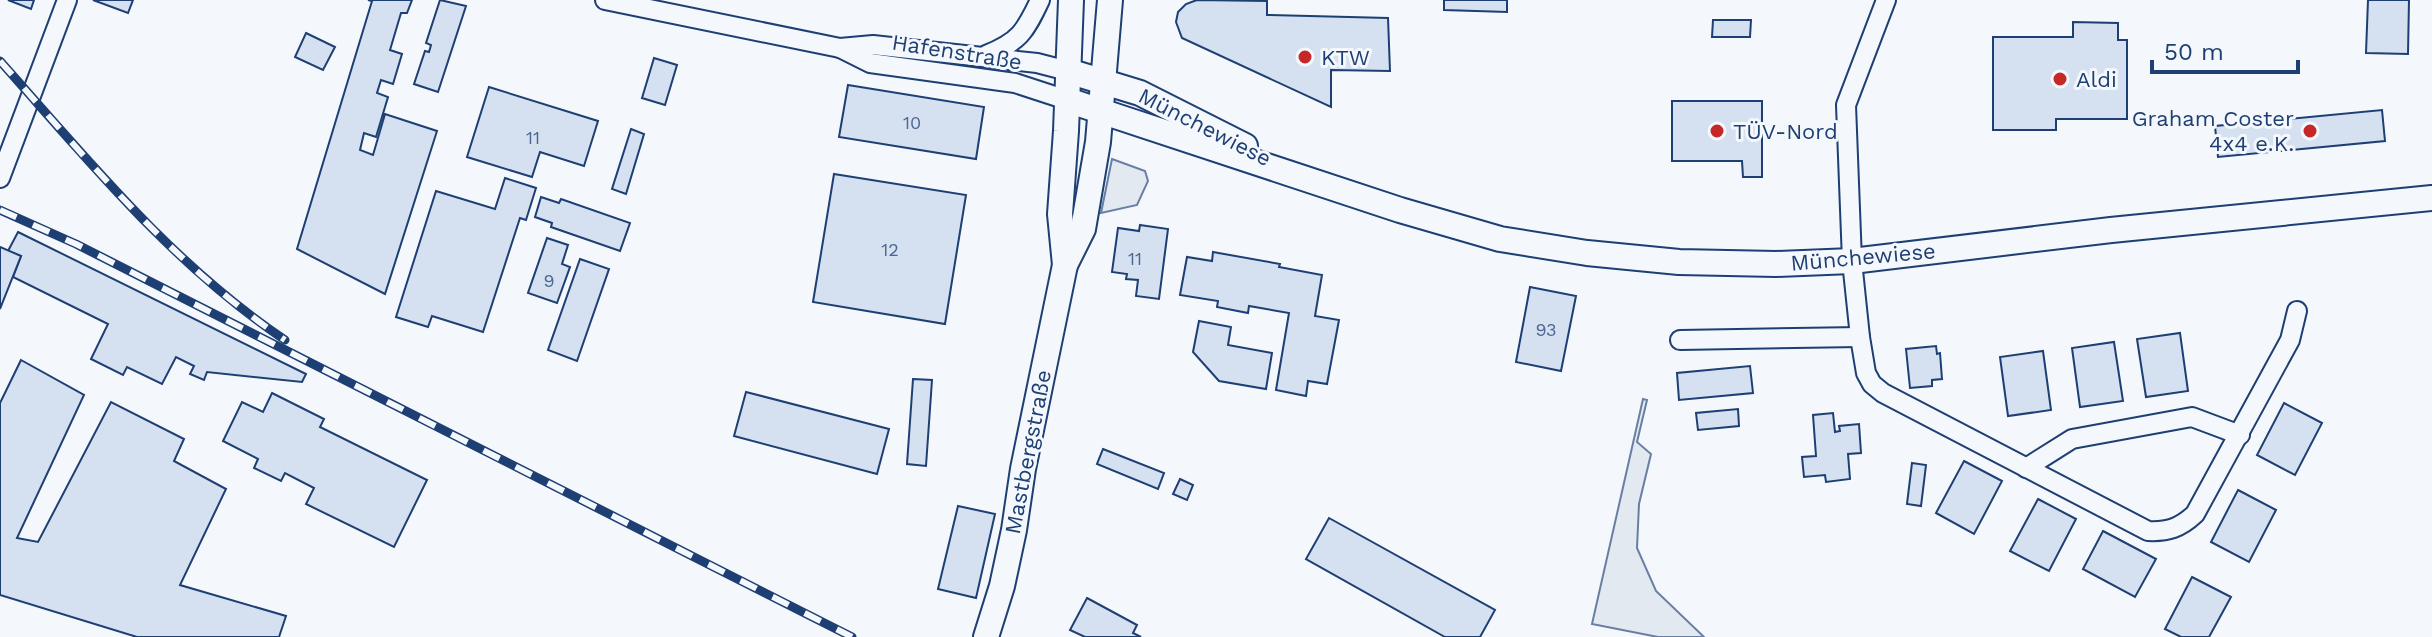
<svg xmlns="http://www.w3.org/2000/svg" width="2432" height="637" viewBox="0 0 2432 637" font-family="'Work Sans',sans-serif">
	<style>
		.green { fill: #e3e9f0; stroke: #687fa3; stroke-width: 2 }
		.building { fill: #d5e0f0; stroke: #1d3f73; stroke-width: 2 }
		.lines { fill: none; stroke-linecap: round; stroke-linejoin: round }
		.street-casing { stroke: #1d3f73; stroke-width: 22 }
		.secondary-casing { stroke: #1d3f73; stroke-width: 28 }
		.street { stroke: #f4f7fb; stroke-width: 18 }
		.secondary { stroke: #f4f7fb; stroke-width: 24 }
		.rail-casing { stroke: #1d3f73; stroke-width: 9 }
		.rail { stroke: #f4f7fb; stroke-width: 6; stroke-dasharray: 18; stroke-linecap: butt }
		.poi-dot { fill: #c62828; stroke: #f4f7fb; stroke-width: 3 }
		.labels { text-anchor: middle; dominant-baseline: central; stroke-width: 6; stroke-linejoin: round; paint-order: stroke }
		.number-label { font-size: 18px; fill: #4b6792 }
		.street-label { font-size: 22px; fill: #1d3f73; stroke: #f4f7fb }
		.poi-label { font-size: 22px; fill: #1d3f73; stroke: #f4f7fb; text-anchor: start }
	</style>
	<rect width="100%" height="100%" fill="#f4f7fb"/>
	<g class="green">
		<path d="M1112 159 1145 171 1148 181 1137 205 1101 213Z"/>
		<path d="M1643 399 1647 400 1637 442 1651 454 1639 504 1637 548 1656 591 1704 637H1658L1592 624Z"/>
	</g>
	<g class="building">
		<path d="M8 0H34L31 9Z"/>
		<path d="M93 0H133L128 13Z"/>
		<path d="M368 0H412L407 13H401L390 50 402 54 393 84 381 80 377 93 388 97 376 137 364 133 360 150 373 155 385 114 437 131 385 294 297 249 372 1Z"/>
		<path d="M440 0 466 6 438 92 414 84 425 51 429 52 431 45 426 43Z"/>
		<path d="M1197 0 1267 1V15L1388 18 1390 71 1331 70V107L1182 38 1176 22 1178 12 1186 4Z"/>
		<path d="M1444 0H1507V12L1444 10Z"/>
		<path d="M2368 0H2409L2408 54 2366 53Z"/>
		<path d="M1713 20H1751L1750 37H1712Z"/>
		<path d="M2073 22 2118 23V40H2127V119H2056V130H1993V37H2073Z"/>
		<path d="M306 33 335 47 323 70 295 57Z"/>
		<path d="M654 58 677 65 665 105 642 98Z"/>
		<path d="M848 85 984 107 976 159 839 137Z"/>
		<path d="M489 87 598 121 584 166 540 152 532 177 467 157Z"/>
		<path d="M1672 101H1762V177H1743L1742 161H1672Z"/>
		<path d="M2382 110 2385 141 2218 157 2215 126Z"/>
		<path d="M631 129 644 134 626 194 612 189Z"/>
		<path d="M834 174 966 195 945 324 813 302Z"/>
		<path d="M505 178 536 188 526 220 520 218 483 332 432 316 428 327 396 317 436 191 495 209Z"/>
		<path d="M541 197 559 203 561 199 630 223 620 251 551 227 552 223 535 217Z"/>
		<path d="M1140 225 1168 229 1159 299 1136 296 1138 280 1126 279 1127 274 1112 272 1118 228 1139 231Z"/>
		<path d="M18 232 306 374 302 382 207 372 204 380 190 374 194 366 176 357 162 384 127 367 123 375 91 359 108 324 13 277 21 256 8 251Z"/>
		<path d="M547 238 568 245 562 264 570 267 557 303 528 293Z"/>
		<path d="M0 247 21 256 0 309Z"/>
		<path d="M1213 252 1280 264 1279 267 1322 275 1315 316 1339 320 1327 384 1308 381 1306 396 1276 390 1289 313 1249 306 1248 313 1217 307 1218 301 1180 295 1187 257 1212 261Z"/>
		<path d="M580 259 609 269 577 361 548 350Z"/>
		<path d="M1530 287 1576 296 1561 371 1516 362Z"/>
		<path d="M1199 321 1231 327 1228 345 1272 353 1266 389 1219 381 1193 352Z"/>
		<path d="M2180 333 2188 391 2146 397 2137 339Z"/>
		<path d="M2114 342 2123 401 2080 407 2072 348Z"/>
		<path d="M1936 346 1937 354 1940 353 1942 379 1932 380V386L1910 388 1906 349Z"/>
		<path d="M2043 351 2051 410 2008 416 2000 357Z"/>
		<path d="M21 360 84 395 17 538 38 542 111 402 184 439 174 461 226 489 180 585 286 616 279 637H137L0 595V403Z"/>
		<path d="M1750 366 1753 393 1679 400 1677 373Z"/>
		<path d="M913 379 932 380 926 466 907 464Z"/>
		<path d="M746 392 889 429 877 474 734 436Z"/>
		<path d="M272 393 324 419 320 427 427 480 394 547 306 504 314 488 285 473 281 481 254 468 258 459 223 441 242 402 263 412Z"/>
		<path d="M2284 403 2322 423 2295 475 2257 455Z"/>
		<path d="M1738 409 1739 426 1698 430 1696 413Z"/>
		<path d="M1833 413 1835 432 1840 431 1839 426 1859 424 1861 453 1848 454 1850 479 1826 482 1825 475 1804 477 1802 457 1816 456 1813 415Z"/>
		<path d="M1103 449 1164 473 1158 489 1097 464Z"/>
		<path d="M1964 461 2002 481 1974 534 1936 513Z"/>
		<path d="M1912 463 1926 465 1921 506 1907 504Z"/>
		<path d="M1180 479 1193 485 1187 500 1173 494Z"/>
		<path d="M2238 490 2276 510 2249 562 2211 542Z"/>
		<path d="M2038 499 2076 519 2049 571 2010 551Z"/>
		<path d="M958 506 995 514 976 598 938 589Z"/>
		<path d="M1329 518 1495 610 1480 637H1445L1306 559Z"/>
		<path d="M2103 531 2156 559 2135 597 2083 569Z"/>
		<path d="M2192 577 2231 597 2209 637H2181L2165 629Z"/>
		<path d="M1087 598 1137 625 1133 633 1141 637H1085L1070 630Z"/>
	</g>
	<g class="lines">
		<defs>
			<g id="street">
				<path d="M605 0 840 48 870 63 1015 83 1067 100"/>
				<path d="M1886 0 1846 105 1852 261 1860 337 1866 373 1872 384 1883 393 2148 531C2168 532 2180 528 2195 514L2290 340 2297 311"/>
				<path d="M840 48 873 45 1037 63 1068 71"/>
				<path d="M986 55C1019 42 1025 32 1040 0"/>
				<path d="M0 178 67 0"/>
				<path d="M1680 340 1860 337"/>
				<path d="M2026 468 2072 439 2192 417 2240 435"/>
			</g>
			<g id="secondary">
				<path d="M1068 71 1140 93 1245 146"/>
				<path d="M1067 100 1400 210 1500 239 1587 253 1679 262 1776 264 1852 261 2111 230 2432 198"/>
				<path d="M1065 265 1060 214 1066 131 1071 0"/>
				<path d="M986 637 1002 586 1014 530 1023 469 1065 265 1083 229 1098 142 1110 0"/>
			</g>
		</defs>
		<use href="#street" class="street-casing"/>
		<use href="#secondary" class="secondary-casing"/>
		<use href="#street" class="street"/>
		<use href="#secondary" class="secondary"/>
		<defs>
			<g id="rail">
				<path d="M0 61C90 162 171 263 285 340"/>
				<path d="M0 210 76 244 852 637"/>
			</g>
		</defs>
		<use href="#rail" class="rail-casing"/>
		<use href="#rail" class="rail"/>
	</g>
	<g class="poi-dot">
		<circle cx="1305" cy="57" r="8"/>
		<circle cx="2060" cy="79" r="8"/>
		<circle cx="1717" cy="131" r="8"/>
		<circle cx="2310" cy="131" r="8"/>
	</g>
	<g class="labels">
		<g class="number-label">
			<text x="912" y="122">10</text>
			<text x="533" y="137">11</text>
			<text x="890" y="249">12</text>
			<text x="1135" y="258">11</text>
			<text x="549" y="280">9</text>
			<text x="1546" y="329">93</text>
		</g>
		<g class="street-label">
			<text transform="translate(957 52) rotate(9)">Hafenstraße</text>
			<text transform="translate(1205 127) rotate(27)">Münchewiese</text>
			<text transform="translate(1863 257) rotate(-5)">Münchewiese</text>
			<text transform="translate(1028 452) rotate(-79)">Mastbergstraße</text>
		</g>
		<g class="poi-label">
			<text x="1321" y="57">KTW</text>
			<text x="2076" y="79">Aldi</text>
			<text x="2294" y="118" text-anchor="end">Graham Coster<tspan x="2294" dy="25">4x4 e.K.</tspan></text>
			<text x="1733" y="131">TÜV-Nord</text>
		</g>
	</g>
	<path d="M2152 60v12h146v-12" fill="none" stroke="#1d3f73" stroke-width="4"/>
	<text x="2164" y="60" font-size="24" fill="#1d3f73" stroke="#f4f7fb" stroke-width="6" paint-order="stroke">50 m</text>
</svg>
